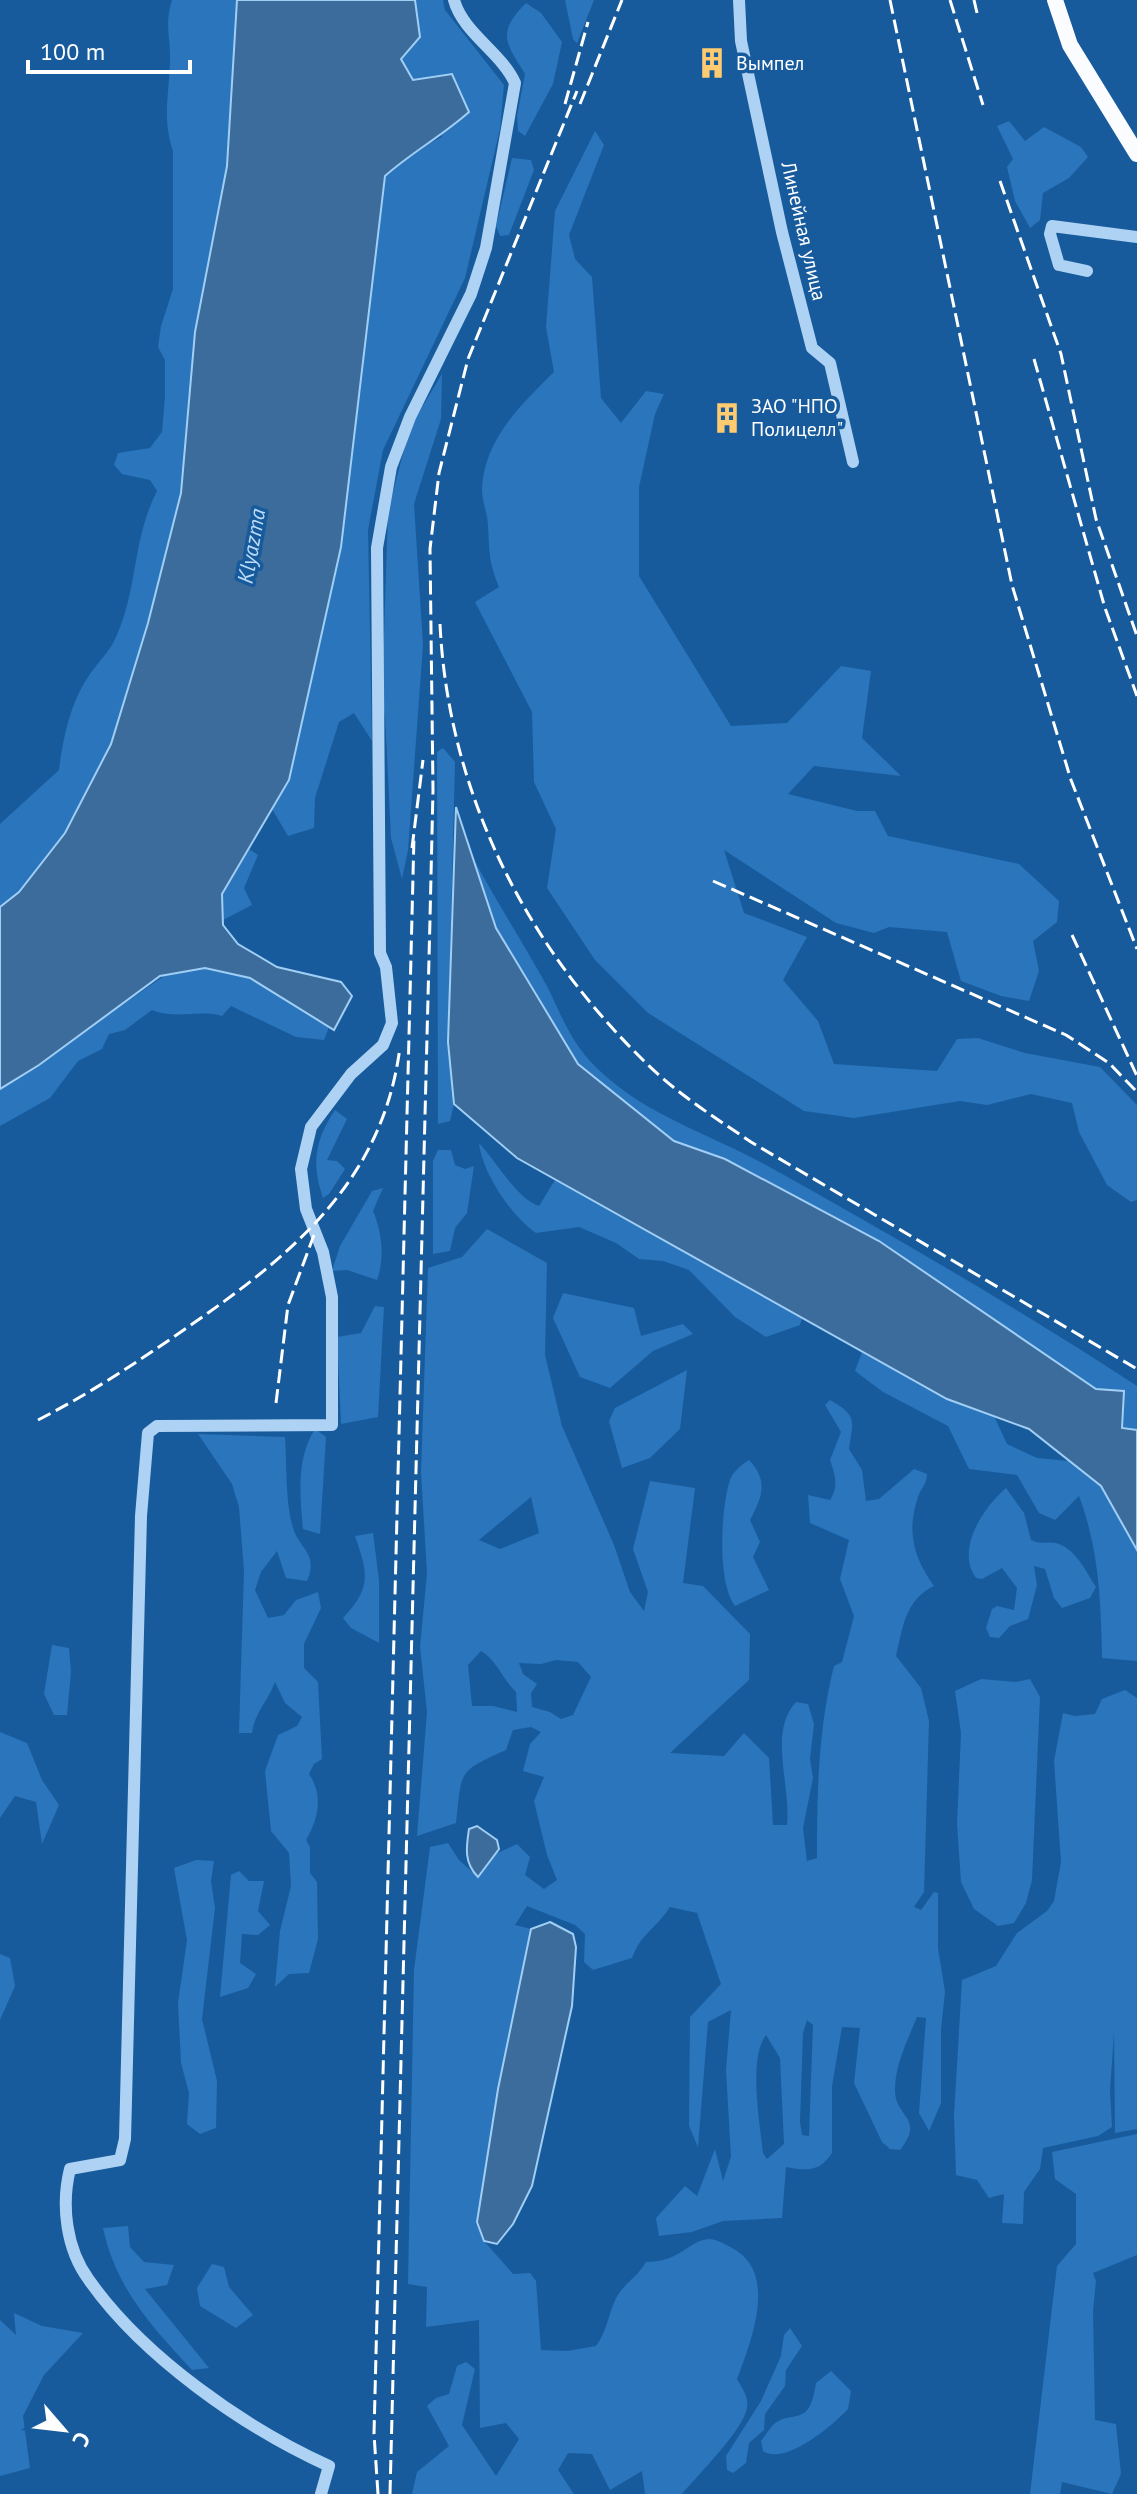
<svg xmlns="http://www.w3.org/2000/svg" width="1137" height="2494" viewBox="0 0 1137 2494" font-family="'PT Sans',sans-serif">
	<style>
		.green { fill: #2a75bb; fill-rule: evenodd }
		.water { fill: #3c6c9b; stroke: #a1cef5; stroke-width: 2 }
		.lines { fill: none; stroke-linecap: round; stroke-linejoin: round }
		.minor { stroke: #aed2f3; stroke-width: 12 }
		.major { stroke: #fafcff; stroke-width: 16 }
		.rail { stroke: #fff; stroke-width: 3; stroke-dasharray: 14 6; stroke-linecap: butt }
		.labels { text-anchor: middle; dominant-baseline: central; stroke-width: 7; stroke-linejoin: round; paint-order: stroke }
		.poi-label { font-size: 20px; fill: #fff; stroke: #175b9d; text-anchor: start }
		.street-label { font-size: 20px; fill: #fff; stroke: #175b9d }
		.water-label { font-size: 22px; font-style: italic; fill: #bbdcf9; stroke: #175b9d }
	</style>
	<rect width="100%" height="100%" fill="#175b9d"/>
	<g class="green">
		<path d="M172 0H237L227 166 195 332 181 493 148 623 111 744 65 833 19 892 0 907V824L59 770C63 739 70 704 88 677 96 664 110 652 116 637 138 589 132 540 157 491L150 480 122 474 114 465 118 453 150 448 162 432 165 396V360L158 347 161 326 173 289V151C162 119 169 95 170 63 171 37 164 26 172 0Z"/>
		<path d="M415 0H443L445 10 504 85 500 129 465 278 383 450 368 530 372 741 354 713 339 722 315 798 314 828 288 836 272 809 289 780 341 547 385 176 413 151 442 137 427 81 413 80 401 58 420 37Z"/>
		<path d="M565 0H594L577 43 573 39Z"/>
		<path d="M526 3 541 13 562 42 553 84 525 136 518 131 517 116 525 74C506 43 496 33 526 3Z"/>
		<path d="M1009 121 1025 141 1044 127 1081 147 1088 157 1069 178 1043 193 1040 220 1030 228 1015 201 1007 167 1013 159 997 126Z"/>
		<path d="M595 131 604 145 569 235 575 259 592 277 601 398 621 423 646 391 664 394 655 414 639 487V576L731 726 787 723 841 666 871 671 862 738 901 776 814 766 788 794 857 811H875L888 836 1019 864 1059 901 1057 922 1033 941 1039 971 1029 1001 1001 996 961 981 947 932 889 927 874 933 836 923 724 850 744 913 807 937 783 980 818 1021 834 1064 937 1071 957 1039 978 1038 1025 1053 1100 1067 1137 1105V1200L1131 1202 1107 1185 1079 1132 1072 1103 1031 1094 987 1105 960 1101 854 1118 804 1111 648 1013 595 960 547 888 556 829 534 782 532 712 475 602 499 587C488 559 490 555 488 527 488 514 482 502 482 490 484 439 520 406 554 372L546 327 555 211Z"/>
		<path d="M512 158 531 160 534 170 509 235 500 236 496 226Z"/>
		<path d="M442 374 441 419 414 504 423 645 408 850 402 879 391 838 385 716 379 692 384 636 388 511 410 427Z"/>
		<path d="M443 748 455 762 448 1042 454 1104 450 1121 438 1124 437 752Z"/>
		<path d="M249 849 258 855 244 888 252 905 223 920 222 894Z"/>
		<path d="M472 856C496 901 524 944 548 988 561 1015 570 1039 590 1061 638 1113 706 1132 766 1165 892 1235 1016 1307 1137 1386V1430L1122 1428 1123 1391 1097 1390 879 1241 725 1159 674 1141 578 1064 496 928Z"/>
		<path d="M205 968 250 978 329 1027 324 1040 296 1037 231 1006 222 1016C198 1009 177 1020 152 1010L125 1030 109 1034 102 1049 78 1061 50 1098 0 1126V1089L164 976Z"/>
		<path d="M335 1110 347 1119 327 1160 337 1161 345 1169 329 1194 323 1198C311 1163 315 1140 335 1110Z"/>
		<path d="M479 1143C497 1162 516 1198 539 1206L555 1180 802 1318 800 1325 766 1337 735 1317 689 1270 663 1261 639 1259 616 1243 579 1227 536 1233C511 1216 482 1172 479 1143Z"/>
		<path d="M438 1150H451L455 1165 465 1169 474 1166 467 1213 455 1228 450 1251 433 1254V1161Z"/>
		<path d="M383 1188 373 1211C382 1232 385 1258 377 1280L347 1270 332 1271 340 1246 372 1191Z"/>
		<path d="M487 1229 547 1263 545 1355 562 1426 614 1545 630 1592 644 1611 648 1592 633 1549 650 1481 695 1488 683 1583 703 1586 750 1634 749 1680 670 1753 724 1756 744 1733 769 1758 773 1825H787C791 1784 768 1732 796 1702L808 1704 814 1724 810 1759 813 1778 803 1828 807 1861 817 1858C817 1794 818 1729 834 1666L842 1662 854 1616 840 1579 849 1540 810 1523 808 1495 830 1500C839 1487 835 1474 830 1460L841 1432 825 1405 830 1400C858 1416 853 1420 849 1449L862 1470 866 1501 879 1499 914 1469 927 1474C927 1484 921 1488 918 1497 906 1532 914 1558 934 1586 905 1600 903 1627 896 1656L921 1688 929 1721 924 1892 914 1907 921 1910 934 1892 938 1893V1948L945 1992 941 2029V2103L929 2131 919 2113 926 2018 917 2017C908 2039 895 2065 895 2089 894 2118 926 2117 900 2150L890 2149 882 2142 854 2083 860 2028 842 2027 832 2086V2153C820 2172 806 2171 786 2167L782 2218 723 2221 692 2232 659 2236 656 2218 685 2186 697 2196 715 2149 723 2181 731 2157 726 2070 731 2010 708 2022 698 2147 689 2126 690 2017 721 1984 697 1913 670 1907C655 1930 642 1932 632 1958L593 1970 584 1962 585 1934 575 1925 527 1906 515 1925 531 1929 498 2089 477 2221 484 2241 513 2274 530 2273 536 2281 541 2350 567 2351 596 2346C609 2329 609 2306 620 2292 629 2280 637 2277 646 2262 681 2262 687 2241 709 2239 716 2239 725 2244 732 2248 779 2272 751 2342 737 2379 742 2388 749 2397 747 2408 744 2429 697 2476 682 2494H645L642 2471 610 2490 592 2454 568 2453 558 2470 574 2494H412L417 2472 449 2446 427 2406 436 2398 449 2394 457 2366 466 2362 475 2369 462 2425 496 2476 519 2439 506 2423 480 2428 479 2320 426 2327 427 2287 408 2284 414 1970 430 1847 448 1843 459 1860 478 1877 491 1856 517 1844 530 1857 525 1875 544 1889 557 1880 547 1855 534 1801 544 1777 523 1771 530 1744 541 1732 531 1727 513 1730 506 1750C457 1772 462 1770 456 1823L417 1836 427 1712 420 1647 427 1573 421 1472 428 1268 462 1257ZM531 1497 539 1533 500 1549 479 1540ZM481 1651C496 1659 503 1680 516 1692L517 1712 493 1706H472L468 1665ZM556 1660 578 1662 591 1677 573 1715 561 1719 550 1712 532 1707 531 1693 537 1684 523 1674 519 1663 541 1664ZM807 2020 813 2025 809 2136 802 2135 800 2122 803 2033ZM766 2035 780 2058 784 2144 767 2159 763 2153C760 2123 748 2059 766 2035Z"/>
		<path d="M563 1293 634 1308 641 1336 683 1324 693 1334 653 1351 610 1388 580 1377 553 1318Z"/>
		<path d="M375 1306 384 1307 378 1417 341 1424 337 1337 361 1333Z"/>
		<path d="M862 1352 947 1399 994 1416 1007 1444 1037 1458 1069 1461 1101 1486 1137 1550V1661L1102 1658C1101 1602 1099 1549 1079 1496L1055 1520 1039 1513 1017 1475 969 1469 948 1426 883 1392 855 1371Z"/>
		<path d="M687 1370 680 1429 650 1458 622 1468 609 1421 615 1408Z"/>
		<path d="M315 1429 326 1437 320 1534 303 1529C300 1496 296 1458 315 1429Z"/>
		<path d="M198 1434 285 1437C287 1466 285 1501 293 1528 299 1548 319 1554 307 1581L286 1578 277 1551 261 1572 255 1590 268 1618 284 1615 296 1600 318 1592 321 1608 304 1644V1668L318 1682 322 1759 314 1764 309 1774C324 1796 318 1820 306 1840L310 1847V1873L317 1882 318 1939 309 1973 289 1974 275 1987 280 1931 291 1886 289 1853 271 1831 265 1771 278 1735 297 1726 302 1717 285 1703 275 1682C268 1701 254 1714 252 1733H239L244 1571 239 1507 232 1484Z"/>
		<path d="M749 1460C769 1481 762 1497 750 1520L760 1542 753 1557 769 1590 735 1606C717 1582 721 1512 729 1483 732 1472 740 1466 749 1460Z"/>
		<path d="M1006 1488 1024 1513 1031 1540C1040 1545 1047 1541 1056 1543 1076 1548 1086 1572 1096 1587L1090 1598 1062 1608 1054 1598 1045 1569 1034 1566 1037 1585 1028 1619 1010 1626 999 1638 990 1637 986 1628 992 1609 997 1606 1014 1610 1017 1588 1002 1568 982 1579 976 1578C955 1549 984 1507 1006 1488Z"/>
		<path d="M373 1533 379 1580V1643L351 1628 343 1618C372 1587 368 1574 355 1536Z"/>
		<path d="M52 1645 69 1648 71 1672 67 1715H54L44 1694Z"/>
		<path d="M981 1679 1016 1682 1030 1679 1040 1697 1032 1880 1026 1903 1014 1923 998 1926 974 1909 961 1882 957 1824 961 1733 955 1691Z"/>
		<path d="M1125 1690 1137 1698V2129L1115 2133 1114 2033 1110 2090 1112 2127 1098 2136 1043 2148 1040 2169 1024 2192 1023 2224 1002 2223 1004 2194 989 2198 977 2180 956 2175 954 2116 962 1980 996 1966 1017 1933 1047 1911 1054 1901 1061 1862 1054 1761 1063 1713 1075 1716 1095 1714 1102 1699Z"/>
		<path d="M0 1732 27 1743 42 1780 59 1805 42 1844 36 1802 15 1796 0 1818Z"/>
		<path d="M196 1860 214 1861 211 1881 215 1908 202 2019 217 2081 216 2128 200 2134 187 2124 189 2093 181 2063 178 2003 187 1940 174 1868Z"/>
		<path d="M239 1871 249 1881H264L258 1911 270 1925 258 1935 242 1934 240 1963 256 1974 248 1988 220 1997 231 1875Z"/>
		<path d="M0 1954 10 1958 15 1986 0 2020Z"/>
		<path d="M1137 2134V2255L1093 2273 1096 2281 1093 2311 1095 2420 1116 2424 1121 2474 1112 2494 1062 2482 1060 2494H1030L1057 2266 1076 2244V2194L1055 2179 1052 2152Z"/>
		<path d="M128 2226 130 2247 144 2262 174 2265 167 2285 145 2289 209 2368 192 2370C151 2326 116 2288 103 2228Z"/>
		<path d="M212 2264 224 2267 229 2287 253 2315 236 2328 200 2306 197 2288Z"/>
		<path d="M14 2313 42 2326 83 2333 44 2375 23 2416 30 2468 0 2476V2320L16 2335Z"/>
		<path d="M790 2328 802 2346 786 2370 785 2386 765 2414 764 2430 749 2443 746 2463 733 2473 727 2470 726 2456 761 2401 781 2356 784 2335Z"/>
		<path d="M831 2371 851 2391 848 2409C832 2426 785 2466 763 2451L761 2441C765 2436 769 2429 773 2425 793 2408 809 2430 816 2383Z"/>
	</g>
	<g class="water">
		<path d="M237 0H415L420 37 401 59 413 80 452 74 469 112C442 136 412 152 385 176L341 547 289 780 222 894 223 925 238 944 277 967 341 982 352 996 334 1030 250 978 205 968 160 976 39 1065 0 1089V907L19 892 65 833 111 744 148 623 181 493 195 332 227 166Z"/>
		<path d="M456 807 496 928 578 1064 674 1141 725 1159 879 1241 1096 1389 1124 1391 1122 1428 1137 1430V1550L1101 1486 1029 1429 947 1399 517 1158 454 1104 448 1042Z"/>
		<path d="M477 1826 497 1840 499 1849 478 1877C464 1863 466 1848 469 1829Z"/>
		<path d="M550 1922 573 1934 576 1947 572 2006 532 2186 513 2224 497 2244 484 2241 477 2222 498 2089 531 1929Z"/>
	</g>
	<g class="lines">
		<g class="minor">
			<path d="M739 0 741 41 782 232 812 348 830 363 853 462"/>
			<path d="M1087 271 1059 265 1050 234 1052 226 1137 237"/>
			<path d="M321 2494 329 2466C245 2428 143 2357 89 2280 66 2249 61 2205 70 2169L120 2160 125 2139 141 1516 148 1433 157 1426 332 1425V1297L323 1252 306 1209 301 1169 311 1127 351 1074 383 1045 392 1023 386 967 380 953 377 548 391 467 410 417 471 294 486 248 515 83C501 52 463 33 454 0"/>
		</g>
		<path class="major" d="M1055 0 1070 45 1137 154"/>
		<g class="rail">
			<path d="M890 0 1012 585 1071 780 1137 949"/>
			<path d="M950 0 983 105"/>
			<path d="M974 0 977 13"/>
			<path d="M565 104 588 22"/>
			<path d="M580 104 622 0"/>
			<path d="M1000 181 1061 354 1096 519 1137 636"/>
			<path d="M1034 359 1105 608 1137 696"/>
			<path d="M440 624C448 791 525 945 644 1061 676 1093 714 1117 751 1142L1137 1369"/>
			<path d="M412 848 423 760"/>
			<path d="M713 881 1066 1035 1109 1063 1137 1092"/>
			<path d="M1072 935 1137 1076"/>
			<path d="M276 1403 288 1305 314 1235"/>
			<path d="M38 1420C91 1393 139 1361 188 1327 292 1255 383 1181 400 1047"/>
			<path d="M378 2494 374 2434 414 836"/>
			<path d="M390 2494 430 919 433 790 430 549 439 473 468 359 577 91"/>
		</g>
	</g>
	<defs>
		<symbol id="building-bare" viewBox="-9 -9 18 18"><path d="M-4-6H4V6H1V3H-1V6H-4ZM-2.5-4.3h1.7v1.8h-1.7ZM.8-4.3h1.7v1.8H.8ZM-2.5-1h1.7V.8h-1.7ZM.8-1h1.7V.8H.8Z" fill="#ffcb70" stroke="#175b9d" stroke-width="2.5" paint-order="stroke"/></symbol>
	</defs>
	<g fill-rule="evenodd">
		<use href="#building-bare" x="690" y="41" width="44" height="44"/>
		<use href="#building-bare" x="705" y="396" width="44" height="44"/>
	</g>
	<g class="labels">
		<g class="poi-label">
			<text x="736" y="63">Вымпел</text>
			<text x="751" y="406">ЗАО "НПО<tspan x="751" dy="23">Полицелл"</tspan></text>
		</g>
		<g class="street-label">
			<text transform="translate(804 231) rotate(77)">Линейная улица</text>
		</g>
		<g class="water-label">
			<text transform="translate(251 546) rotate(-80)">Klyazma</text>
		</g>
	</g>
	<g transform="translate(64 2430) rotate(118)" stroke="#175b9d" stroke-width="6" paint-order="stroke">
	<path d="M0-6L14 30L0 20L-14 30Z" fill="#ffffff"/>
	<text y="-12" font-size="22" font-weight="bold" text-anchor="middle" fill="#ffffff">С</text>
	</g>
	<path d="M28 60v12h162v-12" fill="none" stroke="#ffffff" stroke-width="4"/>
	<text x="40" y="60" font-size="24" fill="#ffffff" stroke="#175b9d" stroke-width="6" paint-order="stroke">100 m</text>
</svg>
